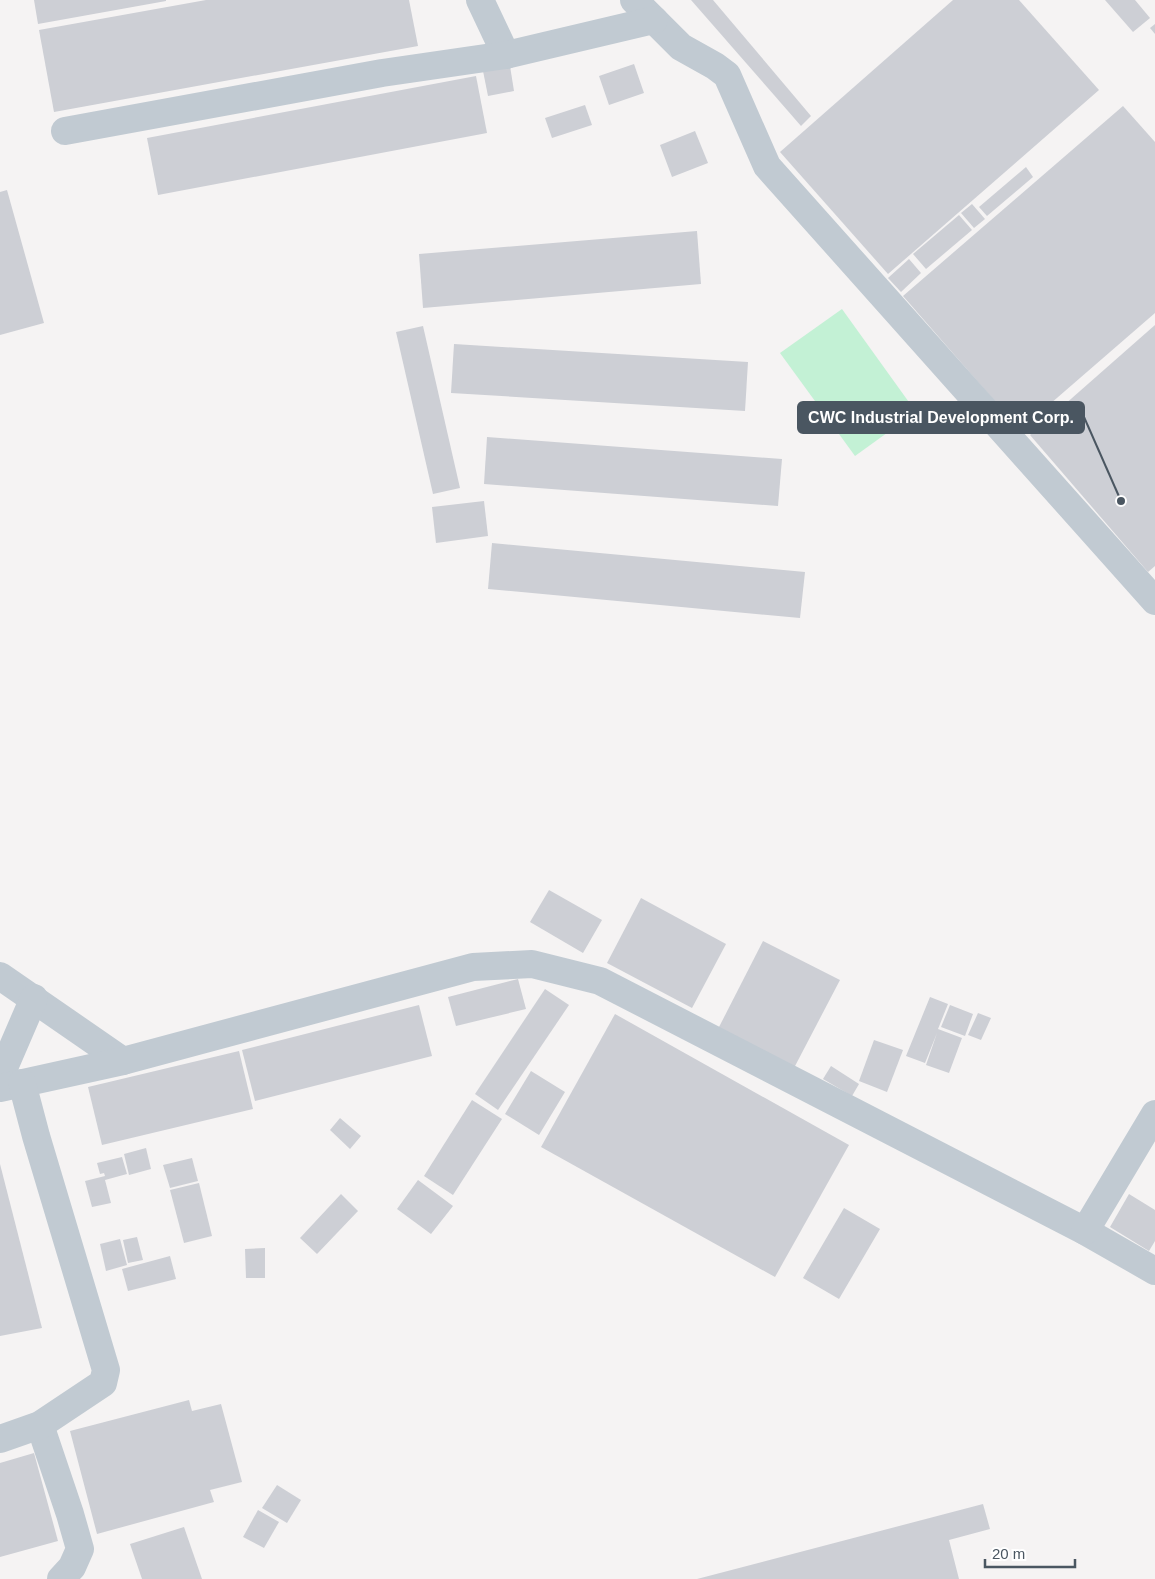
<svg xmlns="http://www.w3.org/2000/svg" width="1155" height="1579" viewBox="0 0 1155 1579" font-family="Arial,sans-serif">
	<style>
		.green { fill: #c3f1d5 }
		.building { fill: #cdcfd5 }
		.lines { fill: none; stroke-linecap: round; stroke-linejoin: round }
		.minor { stroke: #c1cad2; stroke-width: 28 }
		.leader { fill: none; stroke: #4a5661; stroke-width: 2 }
		.callout-dot { fill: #4a5661; stroke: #fff; stroke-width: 2 }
		.callout { fill: #4a5661; stroke: #4a5661; stroke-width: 2 }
		.callout-label { font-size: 16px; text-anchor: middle; font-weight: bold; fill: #fff }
	</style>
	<rect width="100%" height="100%" fill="#f5f3f3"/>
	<path class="green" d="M842 309 916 412 855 456 780 353Z"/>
	<g class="building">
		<path d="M34 0H166V1L38 24Z"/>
		<path d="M206 0H409L418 46 54 112 39 30Z"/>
		<path d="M691 0H713L811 116 801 126Z"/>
		<path d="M953 0H1019L1099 90 888 274 780 152Z"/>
		<path d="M1105 0H1135L1150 18 1133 32Z"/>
		<path d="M1155 24V34L1150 28Z"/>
		<path d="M634 64 644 93 609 105 599 76Z"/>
		<path d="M510 66 514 91 488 96 483 71Z"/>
		<path d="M476 76 487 133 158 195 147 138Z"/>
		<path d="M585 105 592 125 552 138 545 118Z"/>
		<path d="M1123 106 1155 142V313L1020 430 903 296Z"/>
		<path d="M695 131 708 163 672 177 660 145Z"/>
		<path d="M1026 167 1033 177 987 216 979 207Z"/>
		<path d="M7 190 44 323 0 335V192Z"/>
		<path d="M972 204 985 219 974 228 961 213Z"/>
		<path d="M959 215 972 230 926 269 913 254Z"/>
		<path d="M697 231 701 284 423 308 419 254Z"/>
		<path d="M909 259 921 273 901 292 888 278Z"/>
		<path d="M1155 325V566L1148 572 1030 435Z"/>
		<path d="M423 326 460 488 433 494 396 332Z"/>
		<path d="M454 344 748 362 745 411 451 393Z"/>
		<path d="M487 437 782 459 778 506 484 484Z"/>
		<path d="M484 501 488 536 436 543 432 507Z"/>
		<path d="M492 543 805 572 800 618 488 589Z"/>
		<path d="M549 890 602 920 583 953 530 922Z"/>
		<path d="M641 898 726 944 692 1008 607 963Z"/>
		<path d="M763 941 840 980 794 1068 718 1029Z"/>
		<path d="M518 979 526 1009 456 1026 448 997Z"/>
		<path d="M545 989 569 1005 498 1110 475 1094Z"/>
		<path d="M930 997 948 1004 938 1029 962 1038 949 1073 926 1065 937 1033 925 1063 906 1056Z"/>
		<path d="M419 1005 432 1056 255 1101 242 1050Z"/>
		<path d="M950 1005 973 1014 965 1036 941 1027Z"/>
		<path d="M978 1013 991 1018 981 1040 968 1035Z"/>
		<path d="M615 1014 849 1145 775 1277 541 1147Z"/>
		<path d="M874 1040 903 1050 887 1092 859 1081Z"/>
		<path d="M239 1051 253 1109 102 1145 88 1087Z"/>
		<path d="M831 1066 859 1084 852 1096 823 1079Z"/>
		<path d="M531 1071 565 1092 539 1135 505 1114Z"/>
		<path d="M472 1100 502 1119 453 1195 424 1176Z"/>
		<path d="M340 1118 361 1136 350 1149 330 1130Z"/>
		<path d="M146 1148 151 1169 129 1175 124 1154Z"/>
		<path d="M122 1157 127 1174 105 1180 111 1203 92 1207 85 1181 105 1176 104 1173 100 1174 97 1163Z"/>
		<path d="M192 1158 198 1181 170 1188 163 1165Z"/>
		<path d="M0 1164 42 1328 0 1336Z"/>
		<path d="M418 1180 453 1206 431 1234 397 1209Z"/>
		<path d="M199 1183 212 1236 184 1243 170 1190Z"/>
		<path d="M341 1194 358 1211 317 1254 300 1238Z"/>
		<path d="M1129 1194 1155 1210V1241L1149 1251 1110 1227Z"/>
		<path d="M844 1208 880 1229 839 1299 803 1278Z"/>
		<path d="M137 1237 143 1260 128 1263 123 1240Z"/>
		<path d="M120 1239 127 1265 106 1271 100 1244Z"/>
		<path d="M265 1248V1278H246L245 1249Z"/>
		<path d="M170 1256 176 1279 128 1291 122 1269Z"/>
		<path d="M189 1400 192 1411 221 1404 242 1482 210 1490 214 1502 97 1534 70 1431Z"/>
		<path d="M34 1453 58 1541 0 1557V1463Z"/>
		<path d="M277 1485 301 1500 287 1523 262 1508Z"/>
		<path d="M983 1504 990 1529 949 1540 959 1579H697Z"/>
		<path d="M258 1510 279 1522 264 1548 243 1537Z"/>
		<path d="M184 1527 202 1579H142L130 1544Z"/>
	</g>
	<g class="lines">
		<g class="minor">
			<path d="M480 0 506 55"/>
			<path d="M634 0 681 47 715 66 727 75 767 166 1155 601"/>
			<path d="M65 131 382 73 506 55 654 20"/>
			<path d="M0 976 123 1061"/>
			<path d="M0 1077 34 998"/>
			<path d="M0 1088 123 1061 473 967 532 964 600 981 1085 1231 1155 1271"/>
			<path d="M1085 1231 1155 1114"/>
			<path d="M40 1425 70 1514 80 1549 72 1567 61 1579"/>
			<path d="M0 1439 40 1425 103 1383 106 1370 36 1136 22 1083"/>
		</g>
	</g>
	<path class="leader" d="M1121 501L1084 417"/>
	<circle class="callout-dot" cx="1121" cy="501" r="5"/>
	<rect class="callout" x="798" y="402" width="286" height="31" rx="5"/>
	<g class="callout-label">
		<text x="941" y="423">CWC Industrial Development Corp.</text>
	</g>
	<path d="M985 1559v8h90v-8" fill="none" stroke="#4a5661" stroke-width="2.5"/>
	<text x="992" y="1559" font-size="15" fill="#4a5661" stroke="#ffffff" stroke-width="4" paint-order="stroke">20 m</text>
</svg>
